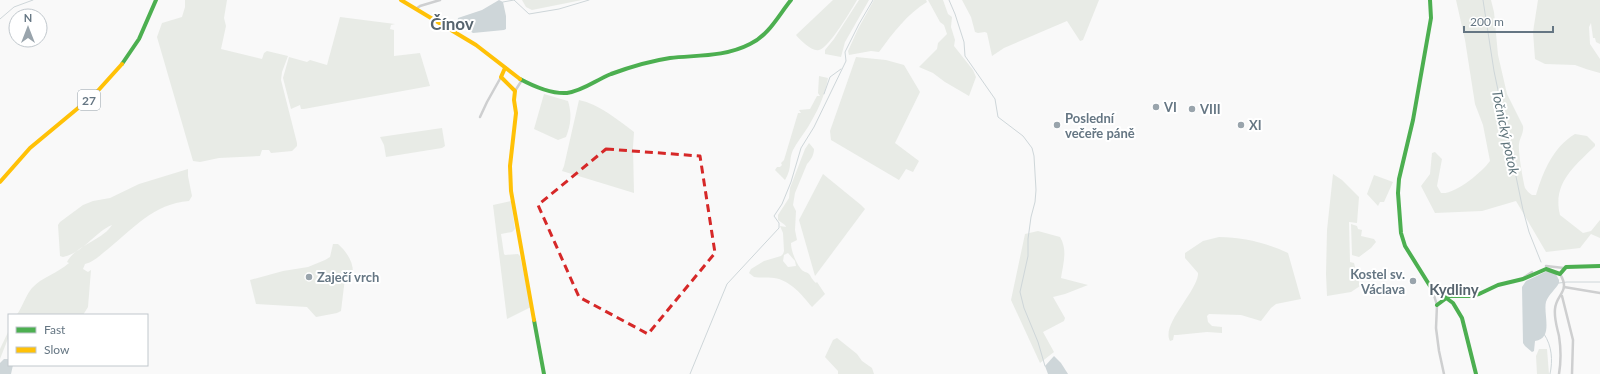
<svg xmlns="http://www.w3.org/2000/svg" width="1600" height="374" viewBox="0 0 1600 374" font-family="Lato,sans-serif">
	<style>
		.green { fill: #e8ebe6; fill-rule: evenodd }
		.water { fill: #ced6d9 }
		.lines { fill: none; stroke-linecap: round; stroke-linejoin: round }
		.stream { stroke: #ced6d9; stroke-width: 1 }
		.street { stroke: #cecfd0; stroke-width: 2.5 }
		.fast { stroke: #4caf50; stroke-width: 4 }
		.slow { stroke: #ffc107; stroke-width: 4 }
		.marked { fill: none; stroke: #d62828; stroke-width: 3; stroke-dasharray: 8 5; stroke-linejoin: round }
		.poi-dot { fill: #99a4ac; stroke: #fff; stroke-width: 1.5 }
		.labels { text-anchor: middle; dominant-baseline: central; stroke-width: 4; stroke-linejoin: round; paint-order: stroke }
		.shield { fill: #fff; stroke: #939fa8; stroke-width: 1 }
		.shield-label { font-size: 12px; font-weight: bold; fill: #657683 }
		.poi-label { font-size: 13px; font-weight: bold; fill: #657683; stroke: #fff; text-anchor: start }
		.water-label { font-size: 14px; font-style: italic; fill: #60757c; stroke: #fff }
		.quarter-label { font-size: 15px; font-weight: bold; fill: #57646e; stroke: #fff }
		.district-label { font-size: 17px; font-weight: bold; fill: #57646e; stroke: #fff }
	</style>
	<rect width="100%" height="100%" fill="#f9f9f9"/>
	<g class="green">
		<path d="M185 0H227L224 18 226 26 221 49 262 59 264 53 267 51 288 56 282 72 281 80 297 143V146L292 151 271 153 269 150H262L260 156 219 158 200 162 193 161 157 37 162 23 182 17 185 7Z"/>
		<path d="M522 0H582L532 10 526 7Z"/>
		<path d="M833 0H857C851 10 829 48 819 50 812 52 800 40 796 35Z"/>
		<path d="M859 0H869L845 42 841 57 825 54V50L834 39Z"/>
		<path d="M874 0H926L927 2C907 14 893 33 879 52L871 51 849 55 848 51 858 29Z"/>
		<path d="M928 0H943L948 14 952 17 951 27 955 40 954 46 973 70 976 77 969 96 945 82 933 73 919 67 937 49 938 43 947 34 944 25 940 22Z"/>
		<path d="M962 0H1099L1083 40 1080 41 1067 21 1004 48 992 56 987 33 985 32 978 33 975 32 971 17Z"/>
		<path d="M1456 0H1491L1494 12 1498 55 1507 94 1523 126C1524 133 1520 137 1519 144 1518 152 1523 180 1525 188 1527 191 1529 193 1532 195H1536C1543 172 1553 147 1575 134L1587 136 1595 144V146C1575 166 1552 183 1560 215L1583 233 1591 231 1600 220V238L1591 234 1580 248 1546 252 1516 201 1482 211 1435 213 1421 186 1430 174 1432 153 1435 152 1442 159 1437 186 1441 193C1455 195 1482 172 1490 161L1483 125 1475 104 1465 40Z"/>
		<path d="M1538 0H1600V44L1596 42 1595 38H1593L1591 23 1589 27 1590 44 1600 59V73L1586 69 1575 65 1545 64 1535 59 1533 32Z"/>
		<path d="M340 17 395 24 391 25 390 29 394 30V56L420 53 430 86 304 109H301L300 105 291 109 283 78 289 57 307 62 310 60 327 65Z"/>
		<path d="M856 57 886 60 904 65 920 92 895 143 919 161 913 172 906 169 899 180 831 140 830 131Z"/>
		<path d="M819 76 828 78C825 96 817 112 808 127 803 135 797 142 793 150 788 161 793 167 785 180L775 170 777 167H780L782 165 781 163 784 160 798 113H801L799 110 810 109 817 96H820L818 93Z"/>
		<path d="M544 94 568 101C572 114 571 124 566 137L558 140 534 129Z"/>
		<path d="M579 100C599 104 618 120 634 132L633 147 634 193 562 171 564 166Z"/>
		<path d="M442 128 445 146 442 148 386 157 384 145 380 137Z"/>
		<path d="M809 143 814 149C814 155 811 160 807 164L795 193 793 205 796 211 795 230 797 240 791 243C791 251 796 263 801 269 803 272 807 272 809 274 811 276 812 280 816 283L817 282 825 294 812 307C802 295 790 280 774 278 767 277 760 278 754 277L749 273 751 269 764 261 781 256 783 254 784 251 783 233 780 226 786 227 785 225 778 220V215L789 198 790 188 805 149ZM788 253 795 261 796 266 788 267 783 261 784 255Z"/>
		<path d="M188 169V176L192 196 189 201C153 204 134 228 108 249 100 255 94 262 85 264L83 269 88 272 91 270 88 307 83 315H16L18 313C23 305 26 295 32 288 42 277 58 273 69 263L67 262C76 245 103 240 112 225 95 232 83 253 63 257L60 256 58 225 60 222 83 205 93 201 110 198 139 184Z"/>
		<path d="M823 174 861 205 865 209 815 276 799 220Z"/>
		<path d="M1333 174 1342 180 1359 197 1357 223 1349 222 1350 262 1354 263 1360 286 1351 292 1327 296 1326 274 1327 230Z"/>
		<path d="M1374 175 1393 182 1384 202H1380L1378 206 1367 194Z"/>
		<path d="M511 201 515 229 512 232 501 234 504 254 505 255 518 254 520 256 531 307 507 319 493 205Z"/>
		<path d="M1351 224 1357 226 1358 229 1362 230 1361 236 1374 239 1376 242 1371 248 1359 257 1352 255Z"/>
		<path d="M1038 231 1060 237C1068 250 1063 264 1061 278L1088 285 1065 294 1053 297 1065 318 1064 321 1043 332 1054 352 1040 363 1011 300 1025 234Z"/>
		<path d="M1219 237C1243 237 1266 243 1288 253L1301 299 1276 304 1271 308 1261 321 1241 315 1209 314 1207 316 1208 322 1212 326 1222 327V333L1207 332 1177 335H1174L1173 340 1170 341C1161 325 1195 294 1198 275V273L1185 258V253L1203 241Z"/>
		<path d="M333 244H338C346 251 353 261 353 272L345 278 341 311 337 313 316 317 307 307 256 304 250 280 283 271 308 267 325 260 330 257Z"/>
		<path d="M9 330V336L0 359V349Z"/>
		<path d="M837 338 857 354 862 361 872 368 874 374H838V371L825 357 833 340Z"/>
		<path d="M1539 349H1547L1549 374H1537L1536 356Z"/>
	</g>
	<g class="water">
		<path d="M499 0 503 2 506 16V29L504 30 473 33 457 23 458 18 482 10Z"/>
		<path d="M1547 271 1556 274 1559 280V283C1556 289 1548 295 1546 302 1543 314 1554 338 1535 341L1534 351 1532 352 1525 346 1523 343 1522 287 1526 281Z"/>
		<path d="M1054 356 1061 363 1068 374H1048L1045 366Z"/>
		<path d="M4 359H9V365H13L11 374H0V363Z"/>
	</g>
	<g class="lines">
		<g class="stream">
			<path d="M949 0 955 14 964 42 965 56 995 99 998 117 1023 136 1032 148 1034 156 1036 190 1035 202 1031 217 1028 239V256L1020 292 1024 308 1038 342 1045 366"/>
			<path d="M1483 0 1494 71 1523 210 1529 232 1541 262"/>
			<path d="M503 2 514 0 529 14 559 9 589 0"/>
			<path d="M0 19 14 7 33 0"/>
			<path d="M824 94 830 77 841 69"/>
			<path d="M1559 283 1567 282H1600"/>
			<path d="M1544 334C1552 346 1553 360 1550 374"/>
			<path d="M690 374 727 284 779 228V223L774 216 782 204 791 182 801 148 814 127 846 61 845 52 859 24 873 0"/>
		</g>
		<g class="street">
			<path d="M416 9 420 6 440 0"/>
			<path d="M515 91 522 80"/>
			<path d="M480 117 487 102 501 77"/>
			<path d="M1546 266 1564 268"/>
			<path d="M1523 278 1532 272"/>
			<path d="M1564 287 1600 293"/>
			<path d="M1432 289 1437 305 1436 328 1439 351 1444 374"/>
			<path d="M1562 296 1573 340 1572 374"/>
			<path d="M1559 374C1561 362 1561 349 1559 336 1557 327 1554 319 1555 309 1556 294 1571 292 1560 274"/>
		</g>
		<g class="fast">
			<path d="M1430 0 1431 18 1413 120 1399 179 1398 193 1401 233 1405 246 1430 286 1453 303 1462 318 1476 374"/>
			<path d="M122 64 139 39 156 0"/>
			<path d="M520 79C533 86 552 94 567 93 583 91 596 80 611 74 630 67 650 61 670 58 697 55 725 57 750 44 769 35 778 16 791 0"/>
			<path d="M1437 305 1449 296H1469L1479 294 1498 285 1523 279 1546 269 1560 274 1566 267 1600 266"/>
			<path d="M534 320 544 374"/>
		</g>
		<g class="slow">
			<path d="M401 0 476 45 520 79"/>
			<path d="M505 68 501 77 515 91 514 100 516 113 510 166 511 191 534 320"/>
			<path d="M0 182 30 148 95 94 122 64"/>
		</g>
	</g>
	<path class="marked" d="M606 149 700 156 715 253 648 334 579 297 538 205Z"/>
	<g class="poi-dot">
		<circle cx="1156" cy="107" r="4"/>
		<circle cx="1192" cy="109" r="4"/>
		<circle cx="1057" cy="125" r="4"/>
		<circle cx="1241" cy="125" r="4"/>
		<circle cx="309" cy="277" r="4"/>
		<circle cx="1413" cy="281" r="4"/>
	</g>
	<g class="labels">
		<rect class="shield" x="78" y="90" width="22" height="20" rx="3"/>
		<g class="shield-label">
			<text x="89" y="100">27</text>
		</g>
		<g class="poi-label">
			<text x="1164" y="107">VI</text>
			<text x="1200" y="109">VIII</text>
			<text x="1065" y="118">Poslední<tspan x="1065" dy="15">večeře páně</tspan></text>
			<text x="1249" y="125">XI</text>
			<text x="1405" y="274" text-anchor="end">Kostel sv.<tspan x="1405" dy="15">Václava</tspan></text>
			<text x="317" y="277">Zaječí vrch</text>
		</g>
		<g class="water-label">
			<text transform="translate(1506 132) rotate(78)">Točnický potok</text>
		</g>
		<g class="quarter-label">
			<text x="1454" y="289">Kydliny</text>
		</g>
		<g class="district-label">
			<text x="452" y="23">Čínov</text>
		</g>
	</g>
	<rect x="8" y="314" width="140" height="52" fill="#ffffff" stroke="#c1c8cd"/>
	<rect x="16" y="327" width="20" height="6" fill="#4caf50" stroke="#c1c8cd"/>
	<text x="44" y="334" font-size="12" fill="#657683">Fast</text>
	<rect x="16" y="347" width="20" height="6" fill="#ffc107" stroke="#c1c8cd"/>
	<text x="44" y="354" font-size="12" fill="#657683">Slow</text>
	<g transform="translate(28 28)"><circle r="19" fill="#ffffff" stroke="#c1c8cd"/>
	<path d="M0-3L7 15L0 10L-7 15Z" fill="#99a4ac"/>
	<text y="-6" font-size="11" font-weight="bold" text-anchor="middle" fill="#657683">N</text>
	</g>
	<path d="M1464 26v6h89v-6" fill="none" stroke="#657683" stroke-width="2"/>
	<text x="1470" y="26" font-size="12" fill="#657683" stroke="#ffffff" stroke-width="3" paint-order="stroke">200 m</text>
</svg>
